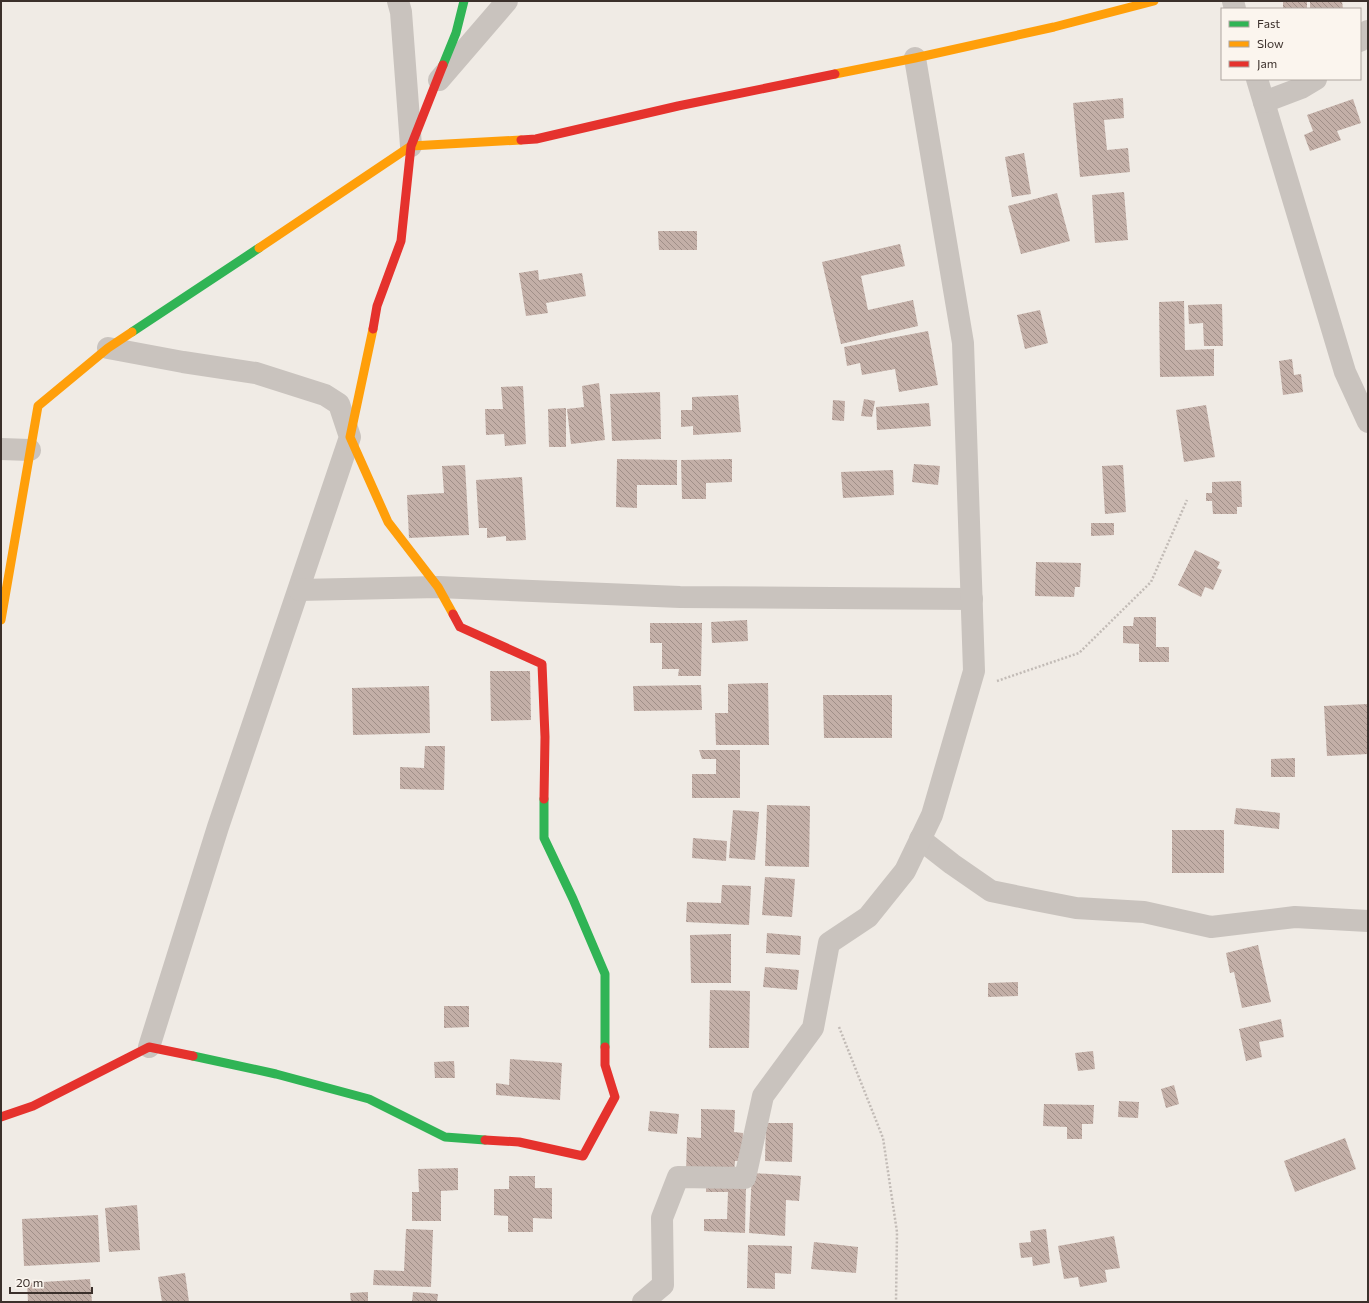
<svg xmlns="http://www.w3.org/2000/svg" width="1369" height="1303" viewBox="0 0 1369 1303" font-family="Commissioner,sans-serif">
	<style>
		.building { fill: url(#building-back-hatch) }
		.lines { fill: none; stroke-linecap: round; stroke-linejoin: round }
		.path { stroke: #c2bbb6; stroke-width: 2.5; stroke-dasharray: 2 2; stroke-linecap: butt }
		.street { stroke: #c9c3be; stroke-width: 22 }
		.fast { stroke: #30b455; stroke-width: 9 }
		.slow { stroke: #ff9f0a; stroke-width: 9 }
		.jam { stroke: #e5322d; stroke-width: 9 }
	</style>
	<defs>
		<pattern id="building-back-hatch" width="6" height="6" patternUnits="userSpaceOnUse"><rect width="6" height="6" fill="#c3afa7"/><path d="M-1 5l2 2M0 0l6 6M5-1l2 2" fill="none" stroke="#a08f88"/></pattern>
	</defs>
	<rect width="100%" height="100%" fill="#f0ebe5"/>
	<g class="building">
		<rect x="1283" y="1" width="24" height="8"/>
		<path d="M1310 1H1342L1343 9H1310Z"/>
		<path d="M1123 98 1124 118 1104 120 1107 150 1128 148 1130 172 1080 177 1073 103Z"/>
		<path d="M1353 99 1361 123 1337 131 1341 140 1310 151 1304 135 1313 131 1307 115Z"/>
		<path d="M1024 153 1031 194 1012 197 1005 157Z"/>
		<path d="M1124 192 1128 240 1095 243 1092 195Z"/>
		<path d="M1057 193 1070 241 1021 254 1008 206Z"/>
		<path d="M658 231H697V250H659Z"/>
		<path d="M900 244 905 266 861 276 868 310 913 300 918 326 841 344 822 262Z"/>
		<path d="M538 270 539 280 582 273 586 296 546 303 548 313 526 316 519 273Z"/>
		<path d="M1184 301 1185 350 1214 349V376L1160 377 1159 302Z"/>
		<path d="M1222 304 1223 346H1204L1203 323 1189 324 1188 305Z"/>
		<path d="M1040 310 1048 343 1025 349 1017 315Z"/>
		<path d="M928 331 938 385 899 392 895 369 862 375 860 363 847 366 844 347Z"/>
		<path d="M1292 359 1294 375 1301 374 1303 392 1283 395 1279 361Z"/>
		<path d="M599 383 605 440 571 444 567 409 584 407 582 386Z"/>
		<path d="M523 386 526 444 505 446 504 434 486 435 485 409H503L501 387Z"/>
		<path d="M660 392 661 439 612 441 610 394Z"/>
		<path d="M738 395 741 432 693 435V426L681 427V410H692V397Z"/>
		<path d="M864 399 875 401 872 417 861 416Z"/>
		<path d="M833 400 845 401 844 421 832 420Z"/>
		<path d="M929 403 931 426 877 430 876 407Z"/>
		<path d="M1206 405 1215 457 1184 462 1176 410Z"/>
		<path d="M566 408V447H549L548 409Z"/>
		<path d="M617 459 677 460V485H637V508L616 507Z"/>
		<path d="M732 459V482L706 483V499H682L681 460Z"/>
		<path d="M914 464 940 466 938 485 912 482Z"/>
		<path d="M465 465 469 535 409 538 407 495 444 493 442 466Z"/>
		<path d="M1123 465 1126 512 1105 514 1102 466Z"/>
		<path d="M893 470 894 495 843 498 841 472Z"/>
		<path d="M522 477 526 540 506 541V536L487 538V528H479L476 480Z"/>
		<path d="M1241 481 1242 507H1237V514H1213L1212 501H1206V493H1212V482Z"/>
		<path d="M1091 523H1114V535L1091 536Z"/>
		<path d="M1195 550 1220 562 1217 568 1222 570 1213 590 1205 587 1201 597 1178 585Z"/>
		<path d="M1036 562 1081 563 1080 587H1075L1074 597 1035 596Z"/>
		<path d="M1134 617H1156V647H1169V662H1139V644L1123 643V626H1133Z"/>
		<path d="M747 620 748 641 712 643 711 622Z"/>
		<path d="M650 623H702L701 676H678L679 669H662V643H650Z"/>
		<path d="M490 671H530L531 720 491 721Z"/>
		<path d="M768 683 769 745H716L715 713H728V684Z"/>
		<path d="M701 685 702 710 634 711 633 686Z"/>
		<path d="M429 686 430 733 353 735 352 688Z"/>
		<path d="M823 695H892V738H824Z"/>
		<path d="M1368 704V754L1327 756 1324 706Z"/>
		<path d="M425 746H445L444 790 400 789V767L424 768Z"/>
		<path d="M699 750H740V798H692V774H716V759H702Z"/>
		<path d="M1295 758V777H1271V759Z"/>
		<path d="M767 805 810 806 809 867 765 866Z"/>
		<path d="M1236 808 1280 813 1279 829 1234 824Z"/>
		<path d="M733 810 759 812 755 860 729 858Z"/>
		<rect x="1172" y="830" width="52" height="43"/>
		<path d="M693 838 727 841 726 861 692 858Z"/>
		<path d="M765 877 795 879 792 917 762 915Z"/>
		<path d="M722 885 751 886 749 925 686 922 687 902 721 903Z"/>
		<path d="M767 933 801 936 800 955 766 953Z"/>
		<path d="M731 934V983H691L690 935Z"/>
		<path d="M1258 945 1271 1002 1242 1008 1234 972 1230 973 1226 953Z"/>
		<path d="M765 967 799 970 797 990 763 987Z"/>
		<path d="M1018 982V996L988 997V983Z"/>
		<path d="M710 990 750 991 749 1048H709Z"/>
		<path d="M444 1006H469V1027L444 1028Z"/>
		<path d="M1281 1019 1284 1037 1259 1042 1262 1057 1246 1061 1239 1029Z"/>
		<path d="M1093 1051 1095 1069 1078 1071 1075 1053Z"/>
		<path d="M510 1059 562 1063 560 1100 496 1095V1083L509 1085Z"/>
		<path d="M454 1061 455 1078H435L434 1062Z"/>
		<path d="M1174 1085 1179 1104 1166 1108 1161 1089Z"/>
		<path d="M1119 1101 1139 1102 1138 1118 1118 1117Z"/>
		<path d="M1044 1104 1094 1105 1093 1124H1082V1139H1067V1127L1043 1126Z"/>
		<path d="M701 1109 735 1110 734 1132 743 1133 742 1161H735L734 1173 686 1172 687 1137 701 1138Z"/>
		<path d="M650 1111 679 1114 677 1134 648 1131Z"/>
		<path d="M766 1123H793L792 1162 765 1161Z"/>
		<path d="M1345 1138 1356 1169 1295 1192 1284 1161Z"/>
		<path d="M458 1168V1190L441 1191V1221H412V1192H419L418 1169Z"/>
		<path d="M752 1173 801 1176 799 1201 786 1200 785 1236 749 1233Z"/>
		<path d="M509 1176H535V1188H552V1219L533 1218V1232H508V1216L494 1215V1189H509Z"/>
		<path d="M706 1183 746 1184 745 1233 704 1231V1219H727L728 1192H706Z"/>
		<path d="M137 1205 140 1250 109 1252 105 1208Z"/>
		<path d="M98 1215 100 1262 24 1266 22 1219Z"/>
		<path d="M406 1229 433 1230 431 1287 373 1285 374 1270 404 1271Z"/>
		<path d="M1046 1229 1050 1263 1033 1266 1032 1257 1021 1258 1019 1243 1031 1242 1030 1231Z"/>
		<path d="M1114 1236 1120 1268 1105 1270 1107 1282 1080 1287 1078 1277 1064 1279 1058 1246Z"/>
		<path d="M814 1242 858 1247 856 1273 811 1269Z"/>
		<path d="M748 1245 792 1246 791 1274 775 1273V1289L747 1288Z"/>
		<path d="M185 1273 189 1302H162L158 1277Z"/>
		<path d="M90 1279 92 1302H28L27 1283Z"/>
		<path d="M368 1292V1302H351L350 1293Z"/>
		<path d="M413 1292 438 1294 437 1302H412Z"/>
	</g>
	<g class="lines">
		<g class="path">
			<path d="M997 681 1079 653 1151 582 1187 500"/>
			<path d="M839 1027 883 1138 897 1232 896 1302"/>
		</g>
		<g class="street">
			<path d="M398 1 401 12 411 146"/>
			<path d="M1233 1 1235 9"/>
			<path d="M1360 41 1368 31"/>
			<path d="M1257 79 1345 372 1368 422"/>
			<path d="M439 80 507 1"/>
			<path d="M1264 102 1301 88 1316 79"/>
			<path d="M108 348 183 362 256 373 325 395 339 404 350 437 218 827 149 1047"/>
			<path d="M1 449 30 450"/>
			<path d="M299 590 438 587 680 597 972 599"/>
			<path d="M920 839 952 864 991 891 1035 900 1076 908 1144 912 1211 927 1295 917 1368 921"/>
			<path d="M643 1302 663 1285 662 1218 678 1177 745 1178 763 1096 813 1028 829 943 868 917 905 871 932 815 974 671 963 343 915 58"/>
		</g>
		<g class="fast">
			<path d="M443 65 456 33 464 1"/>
			<path d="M132 332 259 248"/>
			<path d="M544 799V838L573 899 605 974V1047"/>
			<path d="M193 1056 276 1074 369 1099 445 1137 485 1140"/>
		</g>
		<g class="slow">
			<path d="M835 74 915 58 1054 27 1154 1"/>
			<path d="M259 248 411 146 521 140"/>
			<path d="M373 329 350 437 388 522 438 587 453 614"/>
			<path d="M1 620 38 406 108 348 132 332"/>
		</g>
		<g class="jam">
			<path d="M521 140 536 139 678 106 835 74"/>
			<path d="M373 329 377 306 401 241 411 146 443 65"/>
			<path d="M453 614 460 627 542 664 545 737 544 799"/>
			<path d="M1 1117 33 1106 149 1047 193 1056"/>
			<path d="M485 1140 519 1142 583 1156 615 1097 605 1065V1047"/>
		</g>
	</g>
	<rect width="1369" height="1303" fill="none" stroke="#3b302b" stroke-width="4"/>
	<rect x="1221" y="8" width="140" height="72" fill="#fbf5ee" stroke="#aea6a0"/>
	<rect x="1229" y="21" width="20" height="6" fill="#30b455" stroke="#aea6a0"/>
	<text x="1257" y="28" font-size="12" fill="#3b302b">Fast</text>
	<rect x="1229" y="41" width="20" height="6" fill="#ff9f0a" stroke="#aea6a0"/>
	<text x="1257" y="48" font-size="12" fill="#3b302b">Slow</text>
	<rect x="1229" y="61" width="20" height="6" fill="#e5322d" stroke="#aea6a0"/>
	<text x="1257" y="68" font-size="12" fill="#3b302b">Jam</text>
	<path d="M10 1287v6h82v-6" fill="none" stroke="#3b302b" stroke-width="2"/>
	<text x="16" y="1287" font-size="12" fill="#3b302b" stroke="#fbf5ee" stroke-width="3" paint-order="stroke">20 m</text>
</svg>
